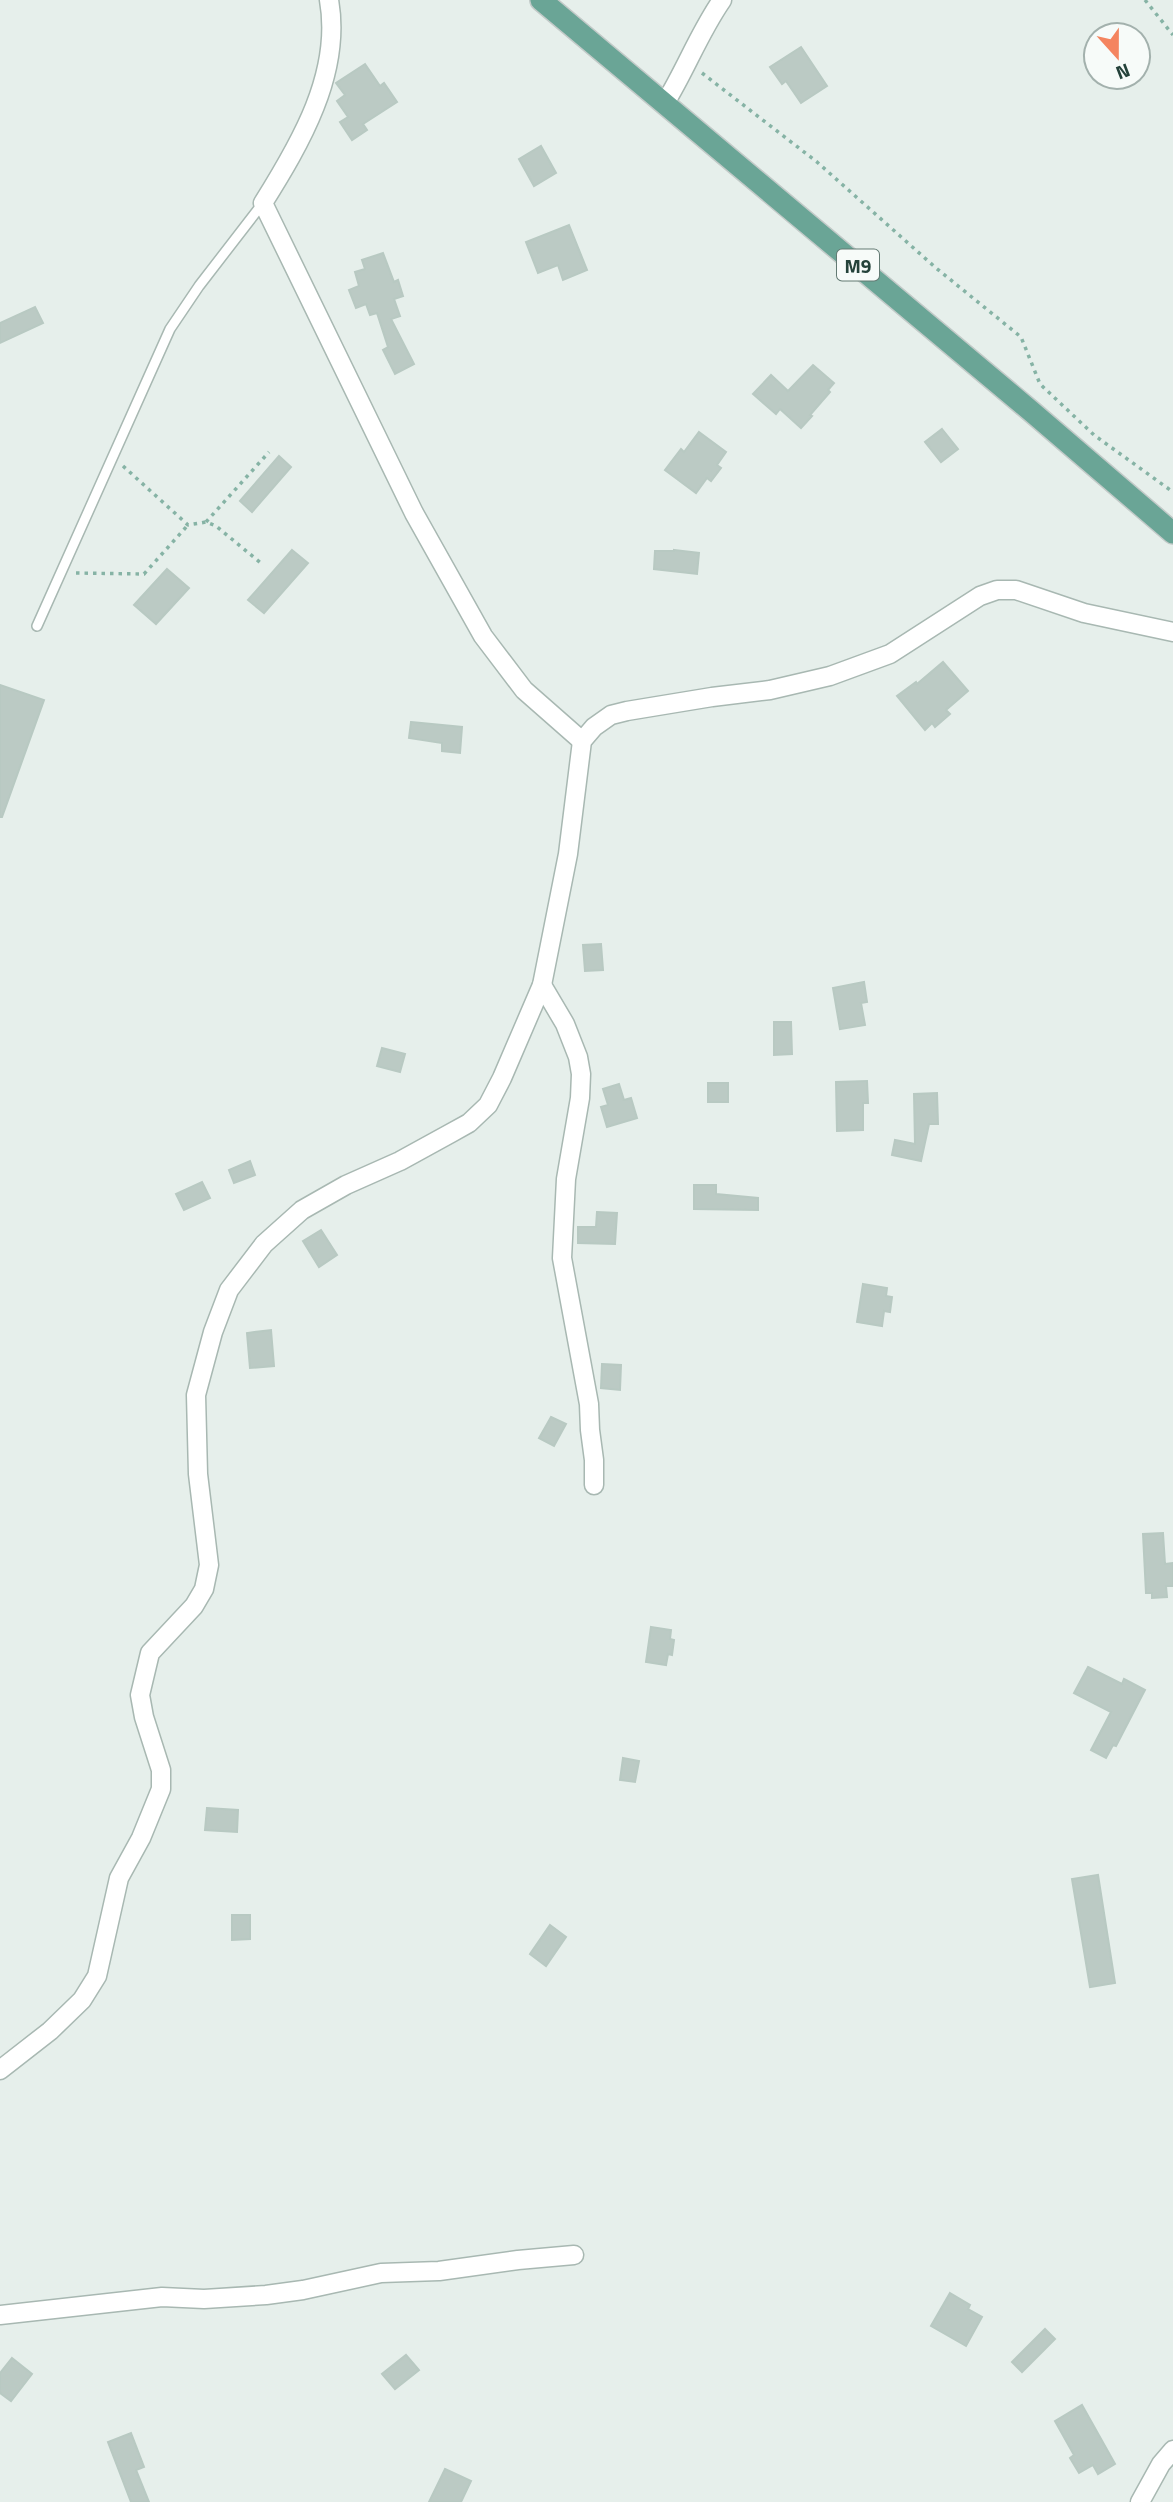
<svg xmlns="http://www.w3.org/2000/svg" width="1173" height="2502" viewBox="0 0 1173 2502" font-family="'Titillium Web',sans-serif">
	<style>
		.building { fill: #bbcac4; stroke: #b8c9c2; stroke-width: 2 }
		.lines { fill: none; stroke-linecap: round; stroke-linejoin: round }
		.service-casing { stroke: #a8b8b2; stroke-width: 12 }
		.minor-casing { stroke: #a8b8b2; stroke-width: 21 }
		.primary-casing { stroke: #c2cac8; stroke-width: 24 }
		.path { stroke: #86b3a5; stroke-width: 3.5; stroke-dasharray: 3.5 5; stroke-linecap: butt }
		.service { stroke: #fff; stroke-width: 9 }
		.minor { stroke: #fff; stroke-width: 18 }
		.primary { stroke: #6aa596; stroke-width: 21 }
		.labels { text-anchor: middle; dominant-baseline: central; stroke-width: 5; stroke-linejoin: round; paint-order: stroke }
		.shield { fill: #f7fbf9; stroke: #637a73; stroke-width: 2 }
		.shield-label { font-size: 19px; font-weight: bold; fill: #24423a }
	</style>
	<rect width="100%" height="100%" fill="#e6efeb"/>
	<g class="building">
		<path d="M801 47 827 86 801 103 786 81 782 84 770 67Z"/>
		<path d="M365 64 380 86 384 83 397 102 363 124 367 130 352 140 340 122 348 117 337 101 345 95 336 83Z"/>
		<path d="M541 146 556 173 534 186 519 159Z"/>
		<path d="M569 225 587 270 563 280 558 265 538 273 526 242Z"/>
		<path d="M383 253 394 282 398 280 403 296 394 299 400 316 391 319 414 364 395 374 383 350 388 347 377 313 370 315 366 304 356 308 349 290 359 286 355 272 365 269 362 260Z"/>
		<path d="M35 307 43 323 0 343V323Z"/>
		<path d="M813 365 834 383 828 390 830 392 810 415 812 416 801 428 780 409 776 414 753 394 771 375 788 391Z"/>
		<path d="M942 429 958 449 941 462 925 442Z"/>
		<path d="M699 432 726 452 717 465 721 468 711 481 707 478 696 493 665 470 681 449 684 452Z"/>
		<path d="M279 456 291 467 252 512 240 501Z"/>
		<path d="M292 550 308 563 264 613 248 600Z"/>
		<path d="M674 550 699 553 697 574 654 569 655 551H674Z"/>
		<path d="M167 569 189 588 156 624 134 605Z"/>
		<path d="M943 662 968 691 946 710 950 714 935 727 932 723 925 730 897 696 916 682 917 684Z"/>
		<path d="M0 685 44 700 2 817H0Z"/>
		<path d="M411 722 462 727 460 753 442 751V743L409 738Z"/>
		<path d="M601 944 603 970 585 971 583 945Z"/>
		<path d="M864 982 867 1002 861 1003 865 1025 840 1029 833 988Z"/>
		<path d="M774 1022H791L792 1054 774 1055Z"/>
		<path d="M382 1048 405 1054 400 1072 377 1066Z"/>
		<path d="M867 1081 868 1103H863V1130L837 1131 836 1082Z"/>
		<rect x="708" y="1083" width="20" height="19"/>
		<path d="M619 1084 624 1100 631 1098 637 1118 607 1127 601 1107 608 1105 603 1089Z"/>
		<path d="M937 1093 938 1124H929L921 1161 892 1155 895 1140 915 1144 914 1094Z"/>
		<path d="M250 1161 255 1175 234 1183 229 1170Z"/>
		<path d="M202 1182 210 1198 184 1210 176 1194Z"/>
		<path d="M694 1185H716V1194L758 1198V1210L694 1209Z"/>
		<path d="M597 1212 617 1213 615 1244 578 1243V1227H596Z"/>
		<path d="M321 1230 337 1255 319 1267 303 1241Z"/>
		<path d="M863 1284 887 1288 886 1296 892 1297 890 1312 884 1311 882 1326 857 1322Z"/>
		<path d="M271 1330 274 1366 250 1368 247 1333Z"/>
		<path d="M602 1364 621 1365 620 1390 601 1388Z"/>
		<path d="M551 1417 566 1424 554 1446 539 1438Z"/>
		<path d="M1163 1533 1165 1564 1173 1563V1586H1166L1167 1597 1152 1598V1593H1146L1143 1534Z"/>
		<path d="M651 1627 671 1630 670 1639 674 1640 672 1655 668 1654 666 1665 646 1662Z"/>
		<path d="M1088 1667 1122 1684 1124 1679 1145 1690 1116 1746 1113 1745 1106 1758 1091 1750 1111 1712 1074 1693Z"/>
		<path d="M623 1758 639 1761 635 1782 620 1780Z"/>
		<path d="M207 1808 238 1810 237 1832 205 1830Z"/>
		<path d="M1098 1875 1115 1983 1090 1987 1072 1879Z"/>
		<path d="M232 1915H250V1939L232 1940Z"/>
		<path d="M550 1925 566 1937 546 1966 530 1954Z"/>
		<path d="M950 2293 970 2305 968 2309 982 2317 966 2346 931 2326Z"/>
		<path d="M1045 2329 1055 2339 1022 2372 1012 2362Z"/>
		<path d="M406 2355 419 2370 395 2389 382 2374Z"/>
		<path d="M12 2358 32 2374 11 2401 0 2393V2373Z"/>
		<path d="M1082 2405 1115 2464 1098 2474 1093 2465 1079 2473 1070 2458 1074 2455 1055 2421Z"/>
		<path d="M131 2433 144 2467 136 2470 149 2502H131L108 2442Z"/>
		<path d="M445 2469 471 2481 461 2502H429Z"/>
	</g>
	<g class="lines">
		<defs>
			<path id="service" d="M37 626 170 329 199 286 263 203"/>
			<g id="minor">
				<path d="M329 0C342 73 300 144 263 203L414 513 483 636 524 690 582 741"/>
				<path d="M665 103C686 69 699 33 722 0"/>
				<path d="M542 985 565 1024 578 1057 581 1074 580 1098 566 1179 562 1258 589 1404 590 1430 594 1460V1485"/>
				<path d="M0 2070 50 2031 82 2000 97 1976 119 1878 141 1838 161 1789V1770L144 1717 140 1695 150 1653 194 1606 204 1589 209 1565 198 1474 196 1395 213 1332 229 1290 264 1244 302 1210 346 1185 400 1161 451 1133 469 1123 488 1105 502 1078 542 985 568 854 582 741 594 727 611 715 627 711 712 697 770 690 830 676 890 654 980 596 997 590H1016L1084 613 1173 632"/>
				<path d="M0 2315 162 2297 204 2299 266 2295 303 2290 381 2273 439 2271 518 2260 574 2255"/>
				<path d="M1140 2502 1161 2464 1173 2450"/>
			</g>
			<path id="primary" d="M541 0 1032 412 1173 533"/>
		</defs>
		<use href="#service" class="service-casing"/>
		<use href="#minor" class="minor-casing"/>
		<use href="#primary" class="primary-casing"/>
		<g class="path">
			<path d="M1145 0 1173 35"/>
			<path d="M702 73 817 162 936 268 1021 337 1040 384 1094 435 1173 492"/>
			<path d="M123 466 188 525 206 522 216 526 262 564"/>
			<path d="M206 522 269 452"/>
			<path d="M76 573 144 574 188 525"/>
		</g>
		<use href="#service" class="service"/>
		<use href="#minor" class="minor"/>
		<use href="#primary" class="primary"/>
	</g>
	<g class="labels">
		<rect class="shield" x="837" y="249.5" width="42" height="31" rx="5"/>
		<g class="shield-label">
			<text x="858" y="265">M9</text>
		</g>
	</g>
	<g transform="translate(1117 56) rotate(159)"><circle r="33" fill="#f7fbf9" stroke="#a3b1ad" stroke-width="2"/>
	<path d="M0-5L12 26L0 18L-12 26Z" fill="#f4845f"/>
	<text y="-10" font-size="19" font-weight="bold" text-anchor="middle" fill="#24423a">N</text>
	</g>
</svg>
